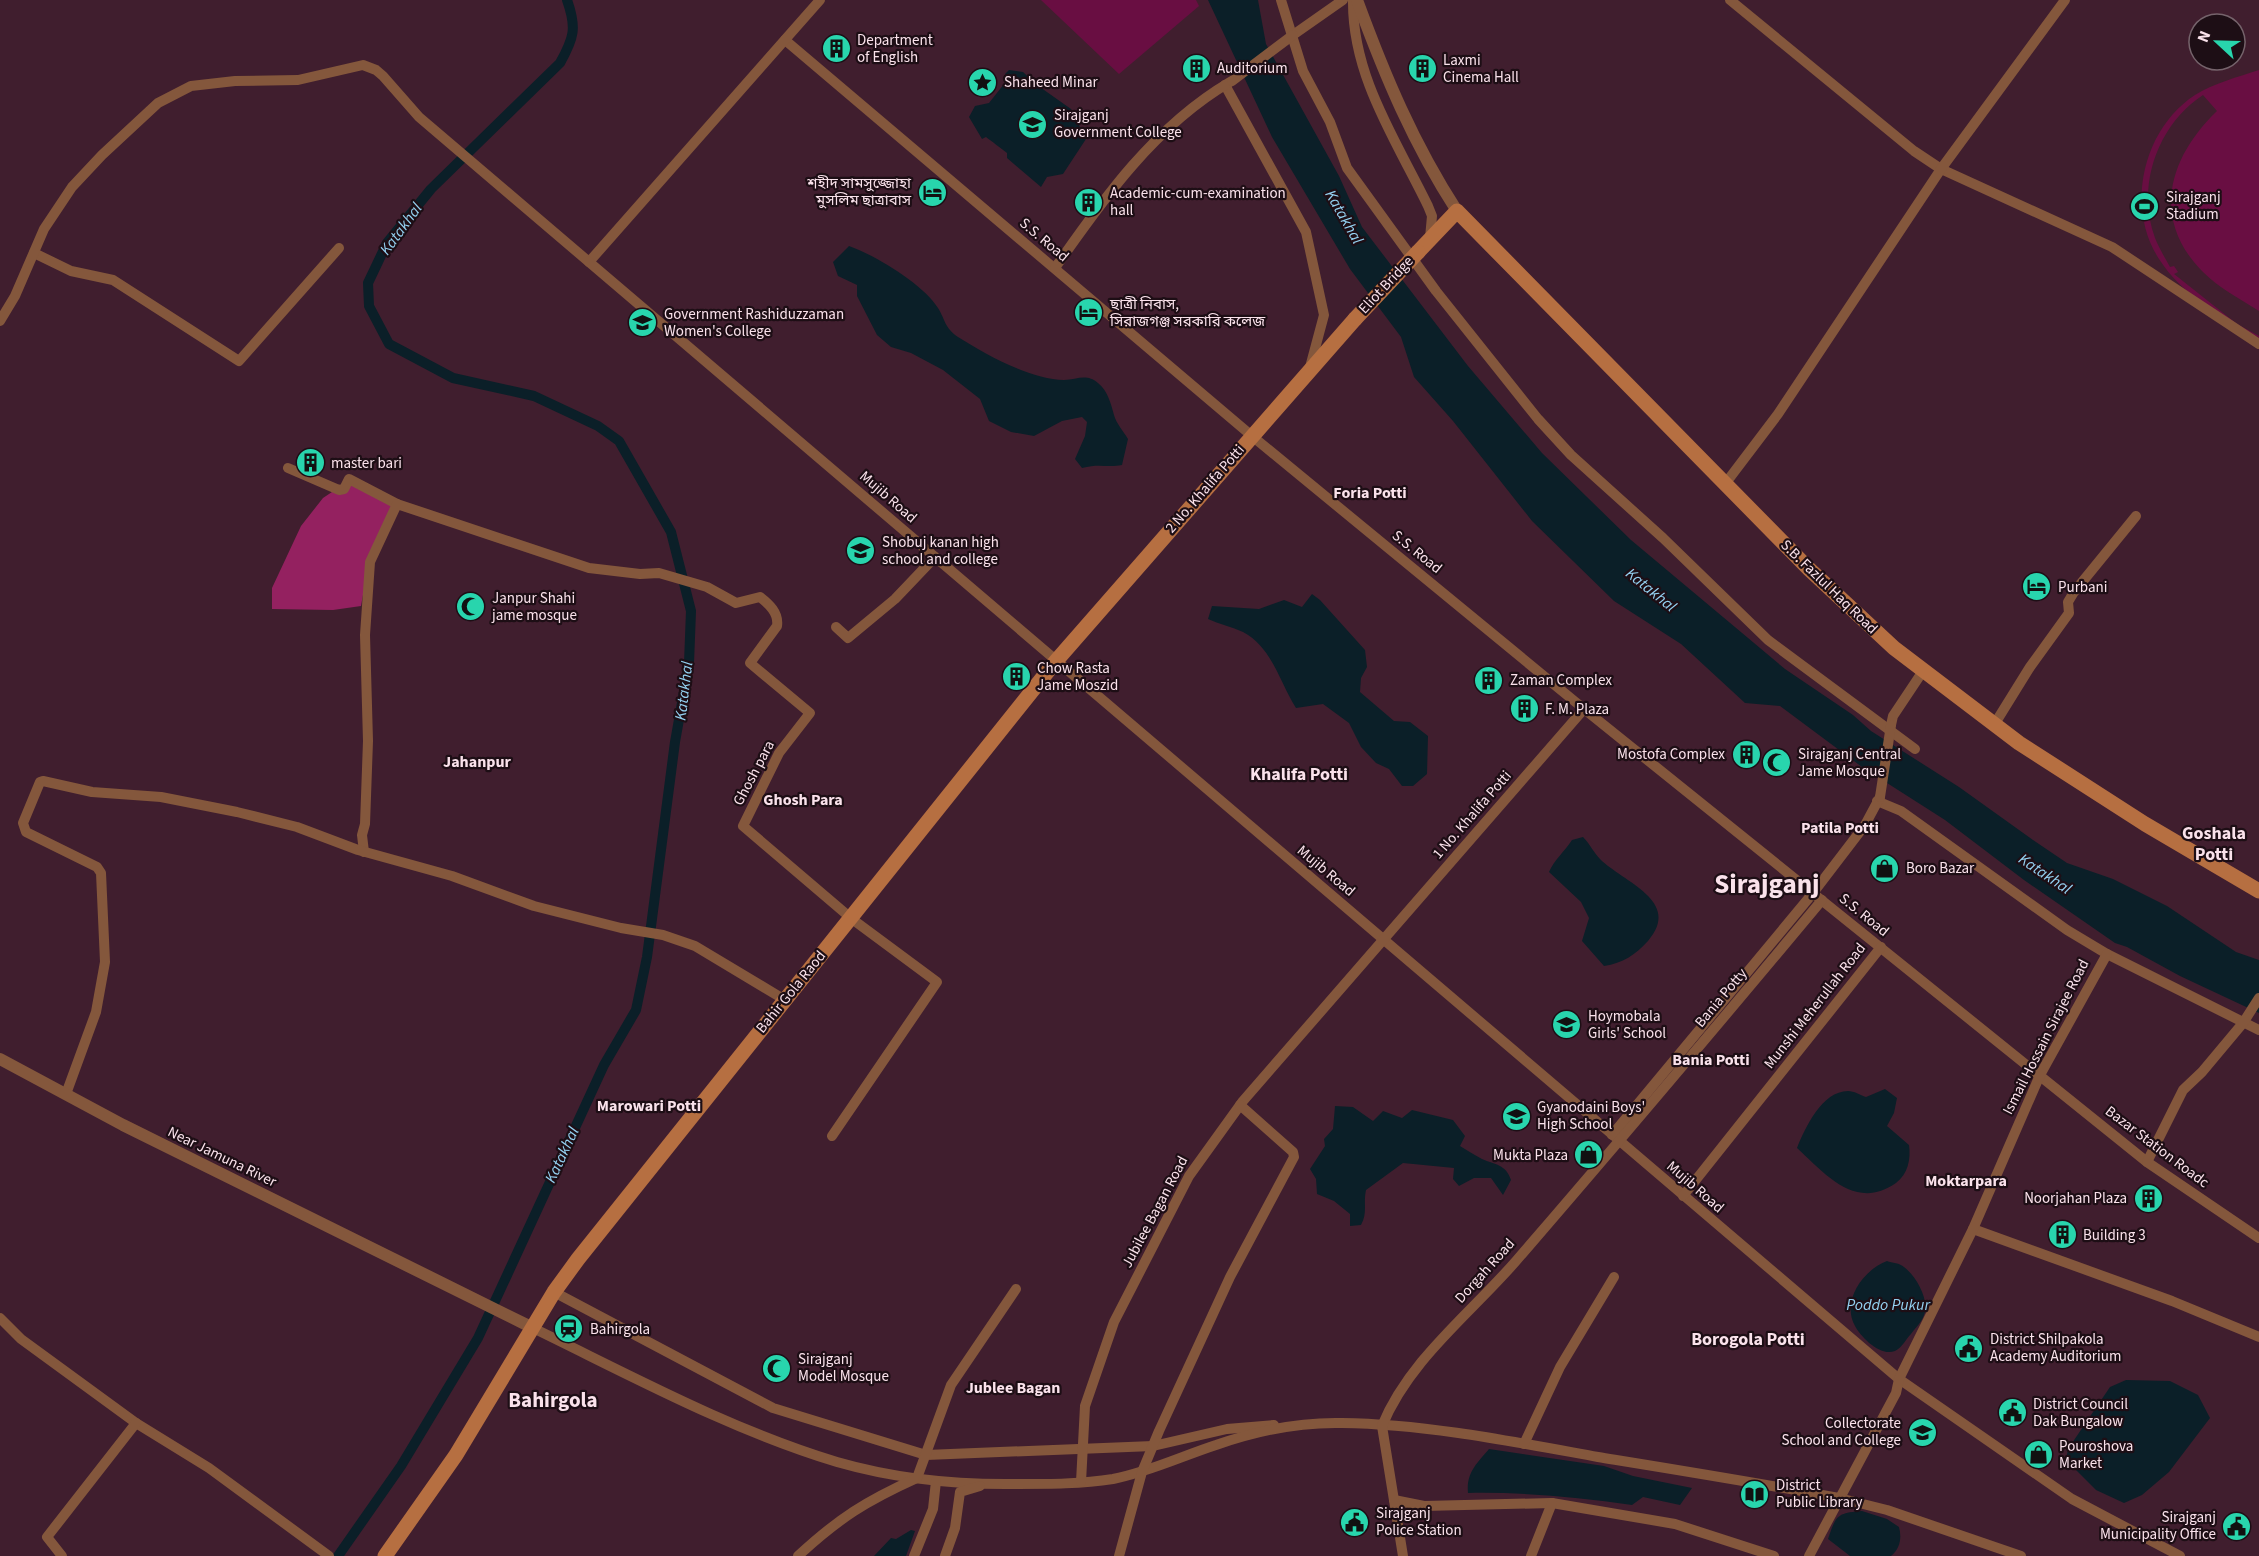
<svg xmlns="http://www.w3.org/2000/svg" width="2259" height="1556" viewBox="0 0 2259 1556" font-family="'Source Sans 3','Noto Sans Bengali',sans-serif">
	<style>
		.green { fill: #690e42 }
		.forest { fill: #942160 }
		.water { fill: #0b1f28 }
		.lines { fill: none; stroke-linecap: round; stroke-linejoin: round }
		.canal { stroke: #0b1f28; stroke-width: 10 }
		.minor { stroke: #84573c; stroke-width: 10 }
		.tertiary { stroke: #84573c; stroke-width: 12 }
		.secondary { stroke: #b66f41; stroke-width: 15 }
		.minor-bridge { stroke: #84573c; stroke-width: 10 }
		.secondary-bridge { stroke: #b66f41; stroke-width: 15 }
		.labels { text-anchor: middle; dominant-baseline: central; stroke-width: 4.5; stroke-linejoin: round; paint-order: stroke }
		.poi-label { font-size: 15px; fill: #fae2eb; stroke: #1d0e15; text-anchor: start }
		.street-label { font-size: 15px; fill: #fae2eb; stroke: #1d0e15 }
		.water-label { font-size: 16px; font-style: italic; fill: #94d1f1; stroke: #1d0e15 }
		.neighbourhood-label { font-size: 16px; font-weight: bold; fill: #fae2eb; stroke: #1d0e15 }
		.quarter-label { font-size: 18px; font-weight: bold; fill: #fae2eb; stroke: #1d0e15 }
		.district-label { font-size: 21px; font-weight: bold; fill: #fae2eb; stroke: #1d0e15 }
		.town-label { font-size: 27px; font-weight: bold; fill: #fae2eb; stroke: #1d0e15 }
	</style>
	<rect width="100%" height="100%" fill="#401e2e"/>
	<g class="green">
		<path d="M1041 0H1196L1199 6 1119 74Z"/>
		<path d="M2259 70V311C2240 299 2219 288 2203 272 2150 219 2169 157 2217 111L2203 95C2157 125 2136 187 2155 238 2159 248 2165 258 2170 267L2174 266 2178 272 2174 274 2237 324 2259 336V338C2223 318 2182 295 2159 259 2125 207 2143 129 2195 95 2214 83 2238 77 2259 70Z"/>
	</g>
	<path class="forest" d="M347 482 397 504 366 578 361 606 333 610 272 609V588L301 526 323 498Z"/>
	<g class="water">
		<path d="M1208 0H1258L1266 44 1339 176 1362 227 1468 366 1542 453 1631 540 1785 669 1853 715 1871 731 1959 787 2033 840 2067 863 2113 879 2167 906 2236 952 2259 960V1013L2180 976 2127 947 2115 943 2024 880 1945 820 1862 767 1780 706 1745 703 1681 644 1614 601 1532 521 1453 421 1414 377 1401 337 1350 269 1272 137Z"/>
		<path d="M1009 70 1023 72 1037 85 1071 109 1086 139 1063 174 1047 177 1041 187 1007 158V153C1002 149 990 140 986 137L982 139 969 117 975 106 989 103 1008 79 1005 74Z"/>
		<path d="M849 246C875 255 923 284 938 308 946 321 944 327 958 337 985 354 1031 380 1064 380 1077 380 1086 373 1098 383 1108 391 1111 404 1114 415 1116 423 1124 432 1128 439L1122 465C1107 468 1100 463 1082 468L1075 459 1085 436 1087 422 1082 417 1062 421 1034 436 1011 432 989 421 980 399 943 370 911 353 891 347 877 335 857 296V285L838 276 833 262Z"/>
		<path d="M1312 594 1320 600 1365 650 1367 667 1361 678 1360 692 1394 721 1410 722 1428 736 1427 774 1413 786H1402L1389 769 1376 763 1361 747 1349 723 1323 704 1296 708C1280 683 1272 647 1243 632 1232 627 1219 624 1208 619L1212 606 1259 609 1284 600 1302 607Z"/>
		<path d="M1583 837C1590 844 1594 853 1600 859 1623 882 1683 901 1648 941 1635 955 1623 963 1604 966L1582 941 1589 918 1581 902 1549 872C1554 860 1565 851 1572 840Z"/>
		<path d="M1885 1089 1897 1098 1894 1113 1887 1126 1909 1145C1911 1159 1908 1174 1896 1183 1856 1211 1826 1175 1797 1148 1805 1128 1822 1091 1848 1091 1854 1091 1860 1095 1866 1097Z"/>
		<path d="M1335 1106 1353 1107 1373 1121 1383 1111 1402 1118 1412 1110 1453 1120 1465 1136 1460 1146C1467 1150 1474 1155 1482 1159 1495 1165 1506 1164 1511 1180L1503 1195 1491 1178H1474L1459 1186 1453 1179 1454 1168 1403 1163 1366 1190C1363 1203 1368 1213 1361 1225L1350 1226V1214L1334 1201 1317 1194 1316 1179 1310 1169 1325 1146 1324 1139 1333 1129Z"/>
		<path d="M1887 1261C1892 1263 1900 1263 1904 1267 1916 1276 1930 1300 1924 1315 1922 1322 1915 1328 1911 1334 1906 1339 1902 1348 1895 1351 1880 1357 1861 1337 1855 1326 1841 1301 1863 1270 1887 1261Z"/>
		<path d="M2126 1380 2170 1381 2198 1395 2210 1418 2169 1472 2142 1495 2124 1503 2096 1490 2066 1460 2068 1449 2110 1387Z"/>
		<path d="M1489 1449 1604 1466 1633 1476 1692 1488 1680 1505 1643 1497 1632 1505C1577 1497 1524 1492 1468 1493 1466 1473 1477 1463 1489 1449Z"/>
		<path d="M1862 1511 1887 1519 1899 1527C1902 1538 1900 1549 1891 1556H1850L1828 1539C1836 1515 1837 1513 1862 1511Z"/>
		<path d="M911 1530 915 1531 906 1556H874L891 1538 896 1539Z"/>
	</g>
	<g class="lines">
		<path class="canal" d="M338 1556 401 1466 478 1338 604 1065 636 1010 647 957 675 742 689 663 691 611 671 532 619 441 598 426 534 396 453 378 389 344 369 306 368 283 387 243 431 189 560 63C574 38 577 28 567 0"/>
		<g class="minor">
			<path d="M1281 0 1303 71 1330 122 1347 168 1436 291 1538 419 1571 455 1663 538 1768 640 1915 749"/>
			<path d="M1353 0C1352 76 1396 140 1428 206L1432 216 1430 238"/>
			<path d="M1730 0 1914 151 1941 169 2112 247 2259 344"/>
			<path d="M1293 35 1343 0"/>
			<path d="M785 40 1252 436 1584 709 2147 1162 2259 1238"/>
			<path d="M1225 85 1306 232 1324 315 1309 371"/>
			<path d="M34 253 71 271 113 280 239 361 339 248"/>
			<path d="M589 262 820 0"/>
			<path d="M1055 268C1103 199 1155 126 1230 82"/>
			<path d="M0 321 15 296 44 229 72 187 102 155 158 103 191 86 235 81 298 80 363 65 376 70 383 76 419 117 1899 1379 2072 1499 2180 1556"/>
			<path d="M288 468 339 490 344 489 349 479 397 504"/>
			<path d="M1725 484 1778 414 1941 169 2065 0"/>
			<path d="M836 627 848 638 895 599 935 557"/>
			<path d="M1891 725 1893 716 1923 671"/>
			<path d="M1994 725 2030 667 2069 613 2068 602 2074 592 2136 516"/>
			<path d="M1877 801 1901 811 2067 930 2107 954 2259 1030"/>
			<path d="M364 852 362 835 365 824 368 741 365 635 370 562 397 504 589 568 640 574 659 573 707 587 736 603 760 597C769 604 779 613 777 626L750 663 810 713 779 753 743 826 852 919 937 982 832 1136"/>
			<path d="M66 1094 96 1012 105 962 101 873 97 867 26 832 23 823 40 782 43 781 92 792 161 797 237 812 297 827 358 850 452 876 534 906 621 928 663 935 695 946 785 1000"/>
			<path d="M1612 1135 1813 893 1865 825 1880 797"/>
			<path d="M2147 1162 2183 1090 2202 1072 2243 1023 2259 998"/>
			<path d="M1683 1196 1881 947"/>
			<path d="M1973 1229 2172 1301 2259 1337"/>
			<path d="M554 1292 773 1408 926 1455 1153 1446 1227 1429 1274 1425"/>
			<path d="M0 1318 21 1339 136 1423 209 1468 329 1556"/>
			<path d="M533 1328C632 1376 731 1430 837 1462 896 1479 957 1485 1018 1484 1050 1484 1081 1484 1113 1479 1149 1472 1182 1456 1216 1445 1256 1431 1300 1422 1342 1423 1426 1424 1515 1442 1598 1457 1678 1470 1759 1483 1839 1498L1887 1510 2021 1556"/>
			<path d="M1524 1444 1560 1367 1614 1277"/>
			<path d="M1081 1482 1085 1406 1114 1322 1189 1176 1243 1101 1584 709"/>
			<path d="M1394 1500 1424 1506 1552 1503 1675 1524 1774 1556"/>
			<path d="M62 1556 47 1537 136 1423"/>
			<path d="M798 1556C839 1518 866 1501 917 1478L951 1385 1016 1289"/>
			<path d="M914 1556 933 1509 936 1481"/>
			<path d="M945 1556 955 1528 960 1492 980 1486"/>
			<path d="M1119 1556 1142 1472 1159 1431 1230 1277 1294 1157 1293 1152 1240 1105"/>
			<path d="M1403 1556 1382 1426C1409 1360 1470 1314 1516 1261 1619 1142 1721 1021 1822 900"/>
			<path d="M1531 1556 1552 1503"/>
			<path d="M1809 1556 1896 1393 1899 1379 1973 1229 2040 1075 2107 954"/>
		</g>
		<g class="tertiary">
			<path d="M1357 0C1385 76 1413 143 1457 211"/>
			<path d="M0 1059 123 1125 533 1328"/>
		</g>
		<g class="secondary">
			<path d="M1418 252 1457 211 1809 569 1894 648 2019 743 2145 824 2259 891"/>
			<path d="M385 1556 456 1455 554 1292 578 1259 1056 661 1355 319"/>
		</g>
		<g class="minor-bridge">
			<path d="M1232 81 1293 35"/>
			<path d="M1880 797 1891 725"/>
		</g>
		<path class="secondary-bridge" d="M1355 319 1418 252"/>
	</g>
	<defs>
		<symbol id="building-disc" viewBox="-11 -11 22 22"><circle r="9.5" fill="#28d5ad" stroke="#1d0e15"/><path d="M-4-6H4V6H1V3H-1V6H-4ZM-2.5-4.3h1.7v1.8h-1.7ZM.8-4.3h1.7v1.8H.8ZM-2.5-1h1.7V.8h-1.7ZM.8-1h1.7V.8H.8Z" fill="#111"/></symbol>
		<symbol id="sight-disc" viewBox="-11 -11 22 22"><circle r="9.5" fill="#28d5ad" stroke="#1d0e15"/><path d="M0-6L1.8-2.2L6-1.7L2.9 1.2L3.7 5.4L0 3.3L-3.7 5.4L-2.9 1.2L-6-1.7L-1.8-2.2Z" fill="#111"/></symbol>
		<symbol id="university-disc" viewBox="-11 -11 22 22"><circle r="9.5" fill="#28d5ad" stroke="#1d0e15"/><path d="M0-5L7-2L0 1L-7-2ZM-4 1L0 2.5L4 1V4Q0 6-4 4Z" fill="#111"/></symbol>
		<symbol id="hotel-disc" viewBox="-11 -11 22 22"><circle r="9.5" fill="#28d5ad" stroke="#1d0e15"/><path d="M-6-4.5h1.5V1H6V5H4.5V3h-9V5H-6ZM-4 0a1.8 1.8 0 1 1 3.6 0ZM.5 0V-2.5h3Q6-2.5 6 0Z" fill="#111"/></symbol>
		<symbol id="stadium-disc" viewBox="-11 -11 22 22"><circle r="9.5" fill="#28d5ad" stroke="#1d0e15"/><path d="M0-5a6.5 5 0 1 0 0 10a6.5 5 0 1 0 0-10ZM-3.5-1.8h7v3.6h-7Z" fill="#111"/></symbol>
		<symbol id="mosque-disc" viewBox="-11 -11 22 22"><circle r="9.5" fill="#28d5ad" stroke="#1d0e15"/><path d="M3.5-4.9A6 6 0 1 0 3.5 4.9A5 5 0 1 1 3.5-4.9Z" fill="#111"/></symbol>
		<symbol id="shop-disc" viewBox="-11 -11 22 22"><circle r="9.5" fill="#28d5ad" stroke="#1d0e15"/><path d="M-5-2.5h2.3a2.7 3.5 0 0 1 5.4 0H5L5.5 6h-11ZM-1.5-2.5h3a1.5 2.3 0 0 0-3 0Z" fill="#111"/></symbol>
		<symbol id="school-disc" viewBox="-11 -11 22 22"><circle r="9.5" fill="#28d5ad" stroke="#1d0e15"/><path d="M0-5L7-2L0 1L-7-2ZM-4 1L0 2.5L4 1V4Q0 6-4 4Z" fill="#111"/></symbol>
		<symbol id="station-disc" viewBox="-11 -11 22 22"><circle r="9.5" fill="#28d5ad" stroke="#1d0e15"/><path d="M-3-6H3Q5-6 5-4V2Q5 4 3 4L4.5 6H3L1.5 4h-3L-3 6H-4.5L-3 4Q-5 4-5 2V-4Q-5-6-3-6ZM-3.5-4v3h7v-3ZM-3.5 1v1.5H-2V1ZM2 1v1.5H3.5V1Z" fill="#111"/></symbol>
		<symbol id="civic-disc" viewBox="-11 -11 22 22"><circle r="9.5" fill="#28d5ad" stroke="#1d0e15"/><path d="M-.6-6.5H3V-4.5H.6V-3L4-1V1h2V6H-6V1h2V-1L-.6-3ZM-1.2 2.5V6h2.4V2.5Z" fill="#111"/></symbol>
		<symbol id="library-disc" viewBox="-11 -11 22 22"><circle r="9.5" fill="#28d5ad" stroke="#1d0e15"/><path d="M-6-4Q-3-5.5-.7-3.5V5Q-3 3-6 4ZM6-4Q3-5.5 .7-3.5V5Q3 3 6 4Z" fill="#111"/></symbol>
	</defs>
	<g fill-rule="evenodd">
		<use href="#building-disc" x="820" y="32" width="33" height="33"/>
		<use href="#building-disc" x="1180" y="52" width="33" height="33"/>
		<use href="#building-disc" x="1406" y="52" width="33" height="33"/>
		<use href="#sight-disc" x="966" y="66" width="33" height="33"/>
		<use href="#university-disc" x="1016" y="108" width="33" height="33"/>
		<use href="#hotel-disc" x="916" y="176" width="33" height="33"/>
		<use href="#building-disc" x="1072" y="186" width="33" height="33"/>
		<use href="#stadium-disc" x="2128" y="190" width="33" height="33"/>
		<use href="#hotel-disc" x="1072" y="296" width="33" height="33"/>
		<use href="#university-disc" x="626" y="306" width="33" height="33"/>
		<use href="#building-disc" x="294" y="446" width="33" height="33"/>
		<use href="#university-disc" x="844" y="534" width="33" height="33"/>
		<use href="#hotel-disc" x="2020" y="570" width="33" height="33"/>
		<use href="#mosque-disc" x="454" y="590" width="33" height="33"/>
		<use href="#building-disc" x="1000" y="660" width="33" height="33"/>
		<use href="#building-disc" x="1472" y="664" width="33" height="33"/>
		<use href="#building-disc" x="1508" y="692" width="33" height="33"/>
		<use href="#building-disc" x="1730" y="738" width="33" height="33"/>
		<use href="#mosque-disc" x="1760" y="746" width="33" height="33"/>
		<use href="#shop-disc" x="1868" y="852" width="33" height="33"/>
		<use href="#school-disc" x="1550" y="1008" width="33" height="33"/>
		<use href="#school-disc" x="1500" y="1100" width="33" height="33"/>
		<use href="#shop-disc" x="1572" y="1138" width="33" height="33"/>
		<use href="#building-disc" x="2132" y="1182" width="33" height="33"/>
		<use href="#building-disc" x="2046" y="1218" width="33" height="33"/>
		<use href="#station-disc" x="552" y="1312" width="33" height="33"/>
		<use href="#civic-disc" x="1952" y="1332" width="33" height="33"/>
		<use href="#mosque-disc" x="760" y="1352" width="33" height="33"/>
		<use href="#civic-disc" x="1996" y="1396" width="33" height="33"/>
		<use href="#school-disc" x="1906" y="1416" width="33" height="33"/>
		<use href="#shop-disc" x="2022" y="1438" width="33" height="33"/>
		<use href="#library-disc" x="1738" y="1478" width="33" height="33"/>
		<use href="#civic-disc" x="1338" y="1506" width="33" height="33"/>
		<use href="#civic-disc" x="2220" y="1510" width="33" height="33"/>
	</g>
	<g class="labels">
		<g class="poi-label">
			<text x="857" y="40">Department<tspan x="857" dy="17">of English</tspan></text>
			<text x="1443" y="60">Laxmi<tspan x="1443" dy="17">Cinema Hall</tspan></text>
			<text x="1217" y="68">Auditorium</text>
			<text x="1004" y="82">Shaheed Minar</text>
			<text x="1054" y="115">Sirajganj<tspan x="1054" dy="17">Government College</tspan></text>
			<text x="911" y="183" text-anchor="end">শহীদ সামসুজ্জোহা<tspan x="911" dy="17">মুসলিম ছাত্রাবাস</tspan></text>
			<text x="1110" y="193">Academic-cum-examination<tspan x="1110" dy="17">hall</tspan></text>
			<text x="2166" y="197">Sirajganj<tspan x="2166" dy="17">Stadium</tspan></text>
			<text x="1110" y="304">ছাত্রী নিবাস,<tspan x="1110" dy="17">সিরাজগঞ্জ সরকারি কলেজ</tspan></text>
			<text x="664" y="314">Government Rashiduzzaman<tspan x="664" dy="17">Women's College</tspan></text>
			<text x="331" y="463">master bari</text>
			<text x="882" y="542">Shobuj kanan high<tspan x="882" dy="17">school and college</tspan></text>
			<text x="2058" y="587">Purbani</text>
			<text x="492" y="598">Janpur Shahi<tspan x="492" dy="17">jame mosque</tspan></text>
			<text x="1037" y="668">Chow Rasta<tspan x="1037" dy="17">Jame Moszid</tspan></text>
			<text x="1510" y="680">Zaman Complex</text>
			<text x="1545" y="709">F. M. Plaza</text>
			<text x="1725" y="754" text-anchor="end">Mostofa Complex</text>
			<text x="1798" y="754">Sirajganj Central<tspan x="1798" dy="17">Jame Mosque</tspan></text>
			<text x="1906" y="868">Boro Bazar</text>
			<text x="1588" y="1016">Hoymobala<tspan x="1588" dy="17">Girls' School</tspan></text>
			<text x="1537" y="1107">Gyanodaini Boys'<tspan x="1537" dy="17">High School</tspan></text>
			<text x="1568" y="1155" text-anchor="end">Mukta Plaza</text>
			<text x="2127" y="1198" text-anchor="end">Noorjahan Plaza</text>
			<text x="2083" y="1235">Building 3</text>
			<text x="590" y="1329">Bahirgola</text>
			<text x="1990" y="1339">District Shilpakola<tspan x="1990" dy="17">Academy Auditorium</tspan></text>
			<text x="798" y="1359">Sirajganj<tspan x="798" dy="17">Model Mosque</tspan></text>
			<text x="2033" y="1404">District Council<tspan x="2033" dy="17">Dak Bungalow</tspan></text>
			<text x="1901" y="1423" text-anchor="end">Collectorate<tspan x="1901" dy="17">School and College</tspan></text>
			<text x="2059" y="1446">Pouroshova<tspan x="2059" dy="17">Market</tspan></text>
			<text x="1776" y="1485">District<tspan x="1776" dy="17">Public Library</tspan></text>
			<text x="1376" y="1513">Sirajganj<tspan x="1376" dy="17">Police Station</tspan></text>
			<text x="2216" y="1517" text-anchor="end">Sirajganj<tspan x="2216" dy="17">Municipality Office</tspan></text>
		</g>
		<g class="street-label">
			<text transform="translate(1044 240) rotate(40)">S.S. Road</text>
			<text transform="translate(1386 285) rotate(-47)">Eliot Bridge</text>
			<text transform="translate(1205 489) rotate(-49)">2 No. Khalifa Potti</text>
			<text transform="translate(888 497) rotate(41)">Mujib Road</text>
			<text transform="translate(1417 552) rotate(39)">S.S. Road</text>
			<text transform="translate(1829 587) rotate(44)">S.B. Fazlul Haq Road</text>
			<text transform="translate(754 773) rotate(-62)">Ghosh para</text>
			<text transform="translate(1472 815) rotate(-49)">1 No. Khalifa Potti</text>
			<text transform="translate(1326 871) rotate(40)">Mujib Road</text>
			<text transform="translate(1864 915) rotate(39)">S.S. Road</text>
			<text transform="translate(791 992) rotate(-51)">Bahir Gola Raod</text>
			<text transform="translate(1721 998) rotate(-50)">Bania Potty</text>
			<text transform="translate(1815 1006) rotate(-52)">Munshi Meherullah Road</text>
			<text transform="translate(2046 1037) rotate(-63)">Ismail Hossain Sirajee Road</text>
			<text transform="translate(2157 1147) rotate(37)">Bazar Station Roadc</text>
			<text transform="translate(222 1157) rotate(26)">Near Jamuna River</text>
			<text transform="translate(1695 1187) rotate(41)">Mujib Road</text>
			<text transform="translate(1155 1212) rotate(-62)">Jubilee Bagan Road</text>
			<text transform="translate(1485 1271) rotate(-48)">Dorgah Road</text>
		</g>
		<g class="water-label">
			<text transform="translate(1344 217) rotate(60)">Katakhal</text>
			<text transform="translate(401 229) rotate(-54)">Katakhal</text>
			<text transform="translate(1651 590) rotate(39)">Katakhal</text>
			<text transform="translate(684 691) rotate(-83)">Katakhal</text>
			<text transform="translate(2045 874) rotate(34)">Katakhal</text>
			<text transform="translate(562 1155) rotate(-65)">Katakhal</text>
			<text x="1888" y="1305">Poddo Pukur</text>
		</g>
		<g class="neighbourhood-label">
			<text x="1370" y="493">Foria Potti</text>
			<text x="477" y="762">Jahanpur</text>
			<text x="803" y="800">Ghosh Para</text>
			<text x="1840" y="828">Patila Potti</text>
			<text x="1711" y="1060">Bania Potti</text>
			<text x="649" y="1106">Marowari Potti</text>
			<text x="1966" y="1181">Moktarpara</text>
			<text x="1013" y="1388">Jublee Bagan</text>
		</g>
		<g class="quarter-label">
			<text x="1299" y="774">Khalifa Potti</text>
			<text x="2214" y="833">Goshala<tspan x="2214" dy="21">Potti</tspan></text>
			<text x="1748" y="1339">Borogola Potti</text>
		</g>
		<g class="district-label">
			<text x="553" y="1400">Bahirgola</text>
		</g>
		<g class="town-label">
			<text x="1767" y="884">Sirajganj</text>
		</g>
	</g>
	<g transform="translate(2217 42) rotate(292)"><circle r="28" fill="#1d0e15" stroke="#75636b" stroke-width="1.5"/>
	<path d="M0-4.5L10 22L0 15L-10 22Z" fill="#28d5ad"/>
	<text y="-9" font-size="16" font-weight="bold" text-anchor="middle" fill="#fae2eb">N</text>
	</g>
</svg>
